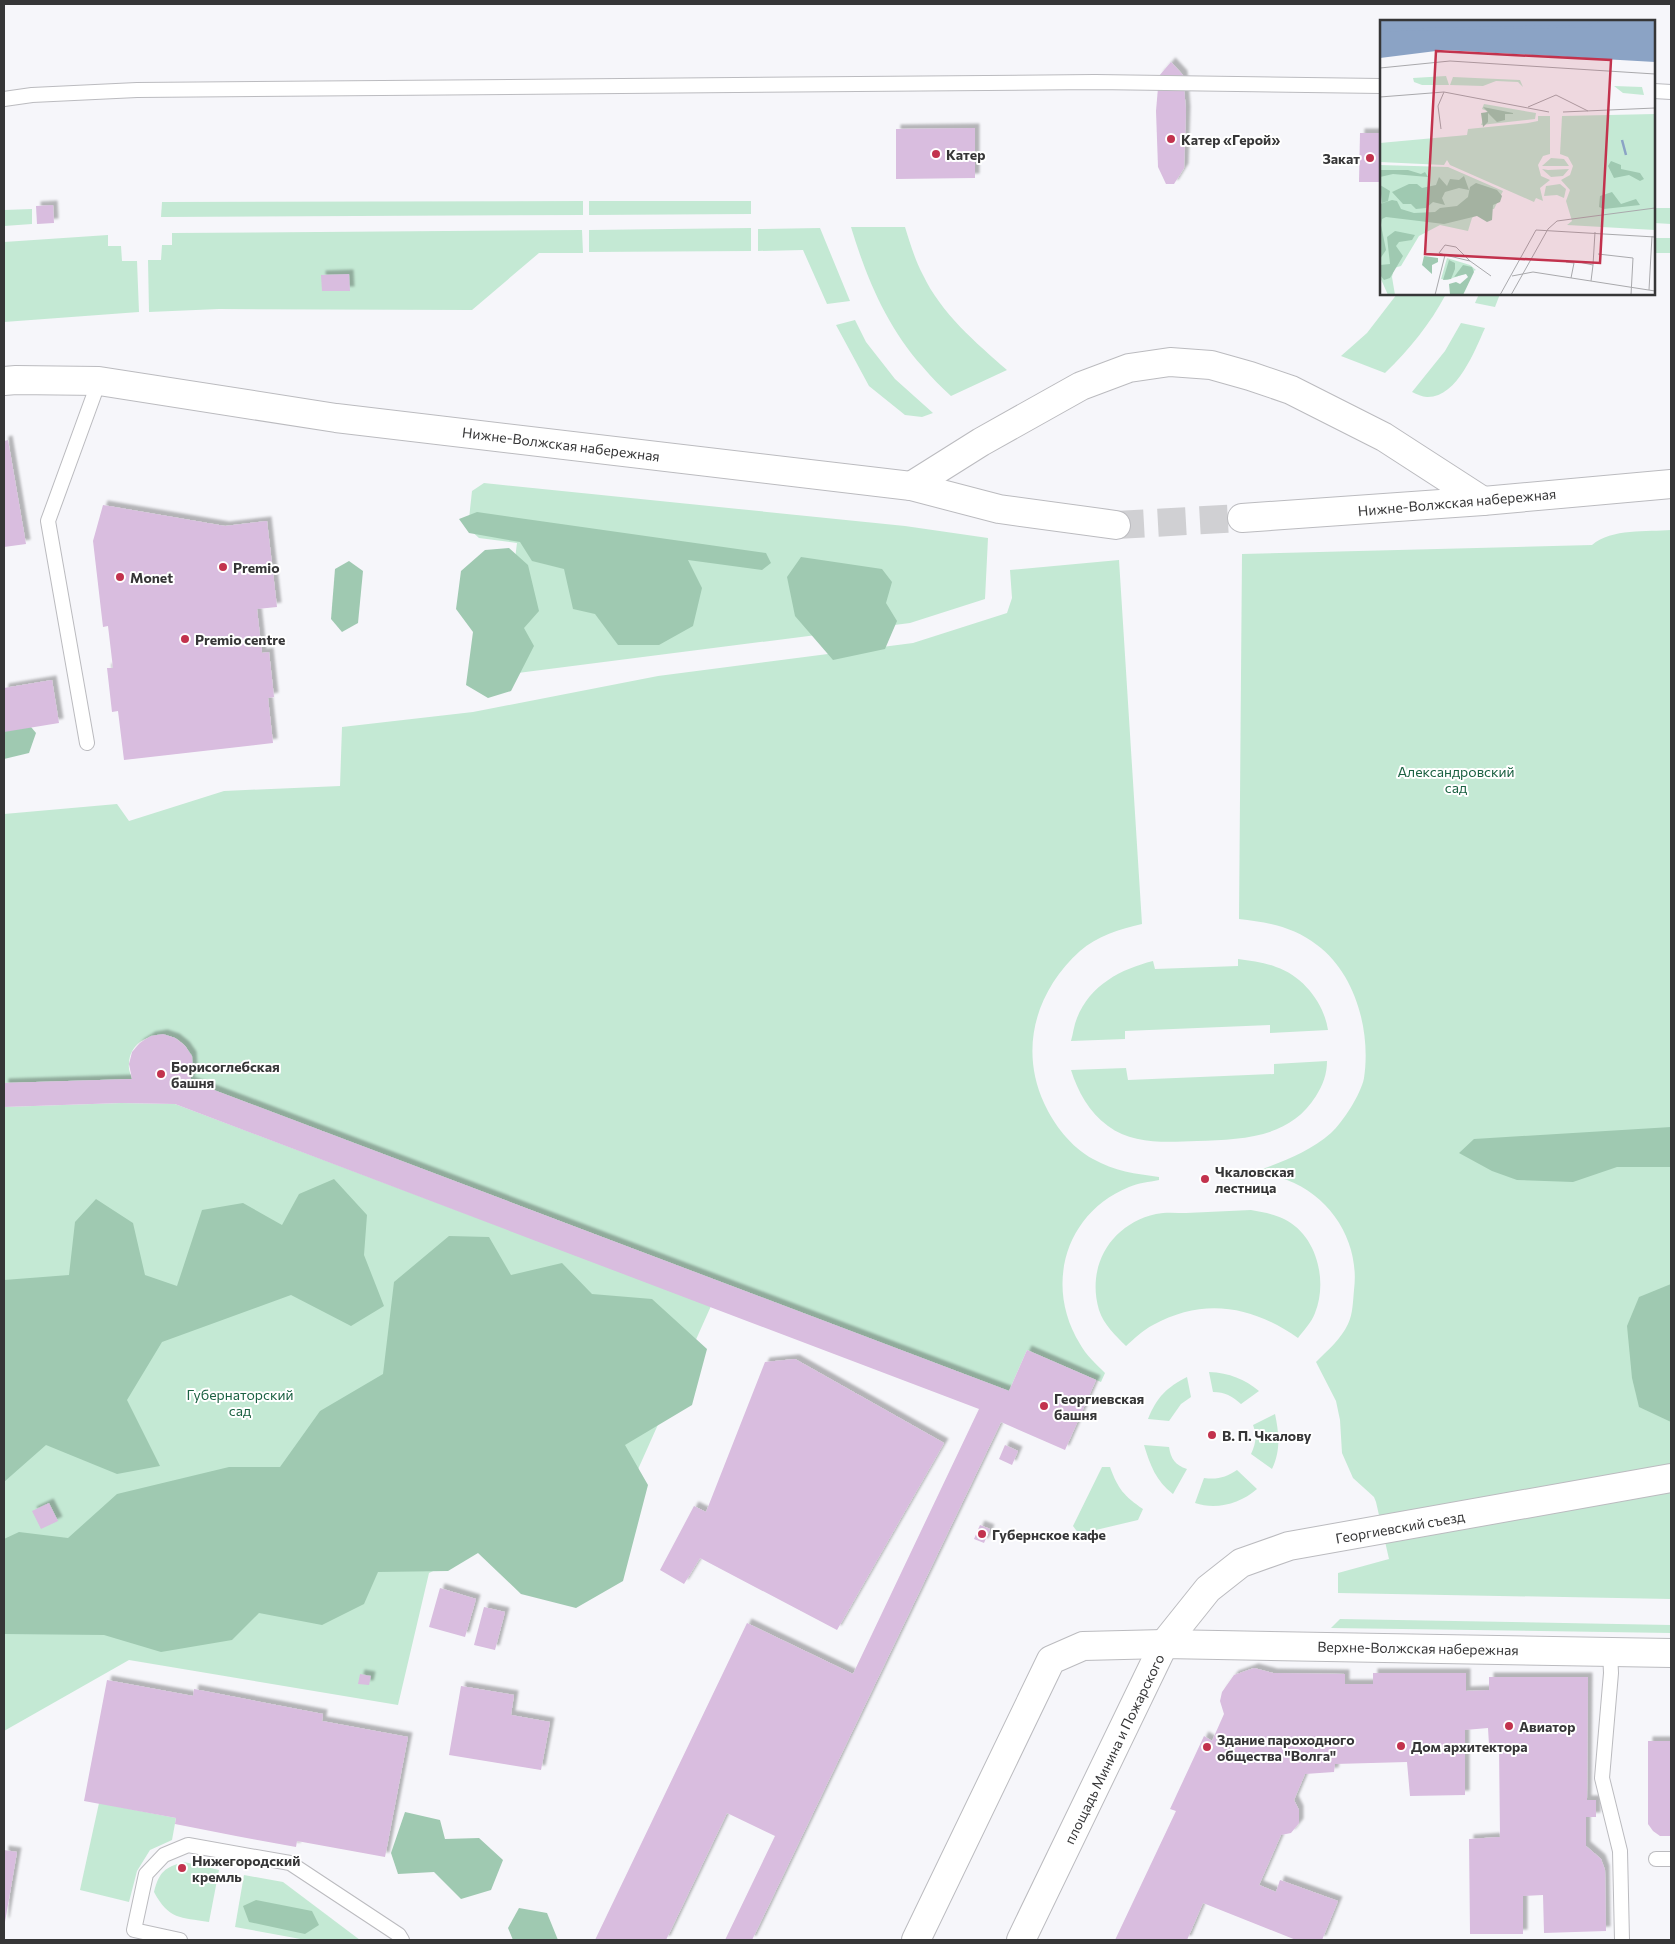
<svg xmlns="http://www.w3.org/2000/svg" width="1675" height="1944" viewBox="0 0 1675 1944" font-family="Commissioner,sans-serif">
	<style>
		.green { fill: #c4e9d4 }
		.forest { fill: #9fc9b1 }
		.building { fill: #d9bddf; filter: url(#shadow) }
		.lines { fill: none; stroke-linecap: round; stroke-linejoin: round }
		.secondary-tunnel { stroke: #d0d0d3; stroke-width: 28; stroke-dasharray: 28 14; stroke-linecap: butt }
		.service-casing { stroke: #bbbbbf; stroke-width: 16 }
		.minor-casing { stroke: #bbbbbf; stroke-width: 30 }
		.secondary-casing { stroke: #bbbbbf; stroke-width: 30 }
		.service { stroke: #fff; stroke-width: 14 }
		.minor { stroke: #fff; stroke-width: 28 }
		.secondary { stroke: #fff; stroke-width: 28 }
		.poi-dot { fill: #c2324d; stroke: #fff; stroke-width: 2 }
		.labels { text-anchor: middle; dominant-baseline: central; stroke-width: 4; stroke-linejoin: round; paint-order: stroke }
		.poi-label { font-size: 14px; font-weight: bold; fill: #363637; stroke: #fff; text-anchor: start }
		.street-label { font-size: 14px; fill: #363637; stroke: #fff }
		.park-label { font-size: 14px; fill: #1b6142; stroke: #fff }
		.inset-river { fill: none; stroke: #8ba3c5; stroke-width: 2.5 }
		.inset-road { fill: none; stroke: #a9a9ac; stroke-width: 1 }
		.view { fill: #c2324d; fill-opacity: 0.15; stroke: #c2324d; stroke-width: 2.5 }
		.inset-edge { fill: none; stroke: #363637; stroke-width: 2.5 }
	</style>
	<defs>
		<filter id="shadow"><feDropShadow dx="4.5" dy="-4.5" stdDeviation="1" flood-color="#0004"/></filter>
	</defs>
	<rect width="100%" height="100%" fill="#f6f6fa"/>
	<g class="green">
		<path d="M583 201V215L161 217 162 202Z"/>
		<path d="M589 201H751V214L589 215Z"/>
		<path d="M1654 208H1671V224L1654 223Z"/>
		<path d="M32 209V224L4 226V210Z"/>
		<path d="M851 227H905C910 243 915 260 923 275 941 313 976 343 1007 370L951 396C941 387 931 377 922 366 887 327 866 277 851 227Z"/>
		<path d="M751 228V251L589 252V230Z"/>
		<path d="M820 228 850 301 827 304 803 250 758 251V229Z"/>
		<path d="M582 230 583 253H539L472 310 219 309 149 312 148 260H161L162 245H172V233Z"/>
		<path d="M108 235V246H121L122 261H137L139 312 4 322V242Z"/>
		<rect x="1654" y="238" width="17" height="15"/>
		<path d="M1397 294H1446C1430 324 1410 349 1385 373L1341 356 1367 333Z"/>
		<path d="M1479 294H1500L1495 307 1475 303Z"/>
		<path d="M855 320 866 342 895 379 933 413 922 417 905 415 869 386 836 325Z"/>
		<path d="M1461 323 1485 328C1475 350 1457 398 1427 397 1422 397 1417 394 1412 392L1445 351Z"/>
		<path d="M484 483 905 526 988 538 985 599 910 623 471 679 511 590 517 543 479 538 468 528 472 491Z"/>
		<path d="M1671 530V1599L1338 1593V1573L1389 1559 1376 1502 1374 1497 1353 1478 1342 1453 1340 1420 1336 1401 1316 1362C1328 1350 1341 1339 1348 1324 1353 1314 1353 1300 1354 1290 1360 1243 1332 1197 1287 1180 1278 1176 1267 1176 1257 1174V1171C1284 1161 1309 1152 1331 1133 1343 1122 1361 1094 1364 1078 1371 1032 1356 974 1317 945 1294 927 1267 922 1239 919L1242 554 1592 545C1612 528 1647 532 1671 530Z"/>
		<path d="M1119 560 1142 924C1120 929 1097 936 1080 951 1036 991 1019 1048 1044 1103 1054 1125 1071 1147 1093 1159 1114 1171 1136 1174 1159 1177V1180C1149 1182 1138 1183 1129 1187 1065 1213 1044 1286 1080 1344 1086 1355 1096 1364 1105 1373L1101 1382 1027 1350 1009 1391 190 1081C205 1023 130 1023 129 1064 128 1069 131 1075 132 1079L4 1083V814L117 804 129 821 224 791 340 786 342 727 473 712 658 676 913 643 1007 613 1012 598 1010 570Z"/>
		<path d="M1238 959C1251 961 1264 962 1276 967 1303 976 1324 1003 1328 1030L1270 1033V1025L1125 1031V1039L1071 1041C1073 1034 1074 1025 1077 1018 1090 985 1121 969 1153 961L1155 969 1238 966Z"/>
		<path d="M1327 1061C1327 1074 1323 1085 1316 1096 1289 1139 1242 1139 1197 1141 1167 1142 1133 1145 1108 1126 1089 1112 1078 1092 1071 1070L1126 1068 1128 1080 1274 1074V1064Z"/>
		<path d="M121 1103 175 1104 711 1306 635 1476 429 1573 398 1705 129 1660 4 1731V1107Z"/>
		<path d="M1251 1210C1262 1212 1274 1214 1284 1219 1317 1235 1328 1281 1315 1313 1312 1322 1303 1331 1298 1338 1252 1306 1204 1297 1153 1325 1143 1330 1134 1339 1126 1346 1115 1335 1104 1325 1099 1310 1086 1266 1111 1224 1156 1214 1165 1212 1176 1213 1186 1213 1208 1212 1229 1211 1251 1210Z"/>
		<path d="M1209 1372C1230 1373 1244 1379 1259 1391L1241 1404C1232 1396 1225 1392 1213 1392Z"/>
		<path d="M1187 1377 1191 1397 1181 1404 1169 1421 1148 1419C1157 1397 1166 1388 1187 1377Z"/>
		<path d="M1275 1414C1279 1433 1281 1450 1272 1469L1251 1454C1256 1443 1257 1436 1253 1425Z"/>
		<path d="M1144 1445 1169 1447C1171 1459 1175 1465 1187 1469L1173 1494C1156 1481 1150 1465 1144 1445Z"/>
		<path d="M1102 1467H1110C1118 1489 1124 1496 1143 1509L1138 1520 1079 1534 1073 1526Z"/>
		<path d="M1237 1470 1257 1489C1240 1504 1216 1510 1195 1503L1204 1478C1218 1480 1226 1477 1237 1470Z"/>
		<path d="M1340 1619 1671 1625V1633L1331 1628Z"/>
		<path d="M99 1803 176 1818 172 1840 150 1850 137 1871 129 1902 80 1890Z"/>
		<path d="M184 1862 219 1870 209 1922C180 1917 169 1920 154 1892 159 1872 165 1867 184 1862Z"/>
		<path d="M244 1875 283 1882 360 1940H306L235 1927Z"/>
	</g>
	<g class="forest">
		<path d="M477 512 766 553 771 563 762 570 688 560 702 588 693 626 659 645H618L595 614 573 609 564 569 532 561 520 542 469 533 459 519Z"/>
		<path d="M509 548 528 565 539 611 524 628 534 646 511 691 488 698 466 685 473 632 456 609 461 571 485 550Z"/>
		<path d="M801 557 882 569 892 582 886 603 897 621 885 649 833 660 795 616 787 577Z"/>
		<path d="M349 561 363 571 358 623 342 632 331 619 335 569Z"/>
		<path d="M17 710 36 733 29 753 4 759V712Z"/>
		<path d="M1671 1127V1167H1617L1573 1182 1517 1180 1492 1171 1459 1153 1474 1139Z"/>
		<path d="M334 1179 367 1215 364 1255 384 1306 351 1326 291 1295 162 1342 127 1400 160 1466 117 1474 46 1445 4 1482V1280L69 1275 75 1222 96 1199 133 1223 145 1275 177 1286 202 1210 243 1203 282 1225 299 1194Z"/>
		<path d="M449 1236 489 1237 511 1275 562 1263 592 1294 652 1299 707 1349 692 1405 625 1445 648 1485 623 1581 576 1608 521 1594 478 1553 448 1571 378 1572 364 1604 322 1625 259 1613 232 1640 161 1652 104 1635 4 1634V1539L19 1532 68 1538 117 1494 229 1467H280L320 1411 383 1374 394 1282Z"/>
		<path d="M1671 1284V1422L1639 1407 1632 1378 1627 1326 1639 1297Z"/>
		<path d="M405 1812 440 1820 445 1839 479 1838 503 1860 491 1890 461 1899 434 1872 398 1874 391 1853Z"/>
		<path d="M256 1900 312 1911 319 1925 305 1934 249 1922 243 1906Z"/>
		<path d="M519 1908 547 1913 558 1940H513L508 1928Z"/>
	</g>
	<g class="building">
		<path d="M1171 62 1183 75 1186 111 1184 168 1174 184H1166L1158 167 1156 111 1159 76Z"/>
		<path d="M975 128V178L896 179V129Z"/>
		<path d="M1360 133H1381V182H1359Z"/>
		<path d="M53 205 54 223 37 224 36 206Z"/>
		<path d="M349 274 350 291H322L321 275Z"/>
		<path d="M8 440 26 544 4 547V441Z"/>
		<path d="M103 505 225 526 267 521 277 607 257 609 262 653 269 652 274 697 268 698 273 743 124 760 118 711 112 712 107 668H113L108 626 103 627 93 541Z"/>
		<path d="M52 680 59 723 4 732V688Z"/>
		<path d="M163 1034 175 1038 185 1046 192 1056 193 1069 190 1081 1009 1391 1027 1350 1096 1380 1065 1450 1001 1422 752 1940H725L775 1836 727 1813 666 1940H595L747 1623 853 1674 979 1409 175 1104 121 1103 4 1107V1083L132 1079 129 1064 132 1052 140 1043 151 1036Z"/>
		<path d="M795 1359 944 1443 837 1630 700 1558 684 1584 660 1570 694 1506 706 1512 765 1362Z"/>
		<path d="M1005 1445 1018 1451 1012 1465 999 1459Z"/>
		<path d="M49 1503 58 1521 41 1529 32 1511Z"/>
		<path d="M980 1525 990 1529 984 1543 974 1539Z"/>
		<path d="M440 1588 476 1599 465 1637 429 1627Z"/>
		<path d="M484 1607 505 1612 495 1650 474 1645Z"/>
		<path d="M1254 1668 1273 1673 1345 1674V1684H1373V1673H1466V1691L1489 1690V1677H1588L1587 1800H1596V1817H1586V1846L1601 1859 1605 1870 1606 1931 1544 1933 1543 1895 1523 1896V1934H1470L1469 1839 1500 1837 1499 1745H1489L1488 1728 1465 1730V1795L1410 1796 1407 1762 1335 1764 1334 1772 1305 1774 1294 1800 1299 1810V1823L1291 1833 1281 1835 1259 1885 1276 1892 1280 1880 1338 1901 1322 1940H1296L1203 1903 1187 1940H1115L1176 1811 1170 1809 1204 1736 1212 1741 1224 1714 1220 1701 1222 1692 1234 1675Z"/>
		<path d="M360 1674 371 1676 369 1685 358 1684Z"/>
		<path d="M107 1680 193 1696 194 1689 323 1714 322 1721 408 1737 385 1857 297 1841 296 1847 236 1836 175 1824 176 1818 84 1801Z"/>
		<path d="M461 1686 514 1695 511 1715 550 1722 541 1770 449 1755Z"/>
		<path d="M1648 1741H1671V1836H1660L1653 1831 1648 1824Z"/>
		<path d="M4 1850 17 1852 5 1922H4Z"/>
	</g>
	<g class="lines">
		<path class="secondary-tunnel" d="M1116 525 1242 518"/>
		<defs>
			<g id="service">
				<path d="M1654 91 1671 92"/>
				<path d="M4 99 32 95 137 90 1095 82 1381 86"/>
				<path d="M87 743 48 521 99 381"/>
				<path d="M1610 1652 1611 1673 1602 1778 1620 1851 1622 1940"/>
				<path d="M1656 1859H1671"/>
				<path d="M180 1940 134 1930 146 1874 164 1855 188 1845 290 1863 399 1935 402 1940"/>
			</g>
			<g id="minor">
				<path d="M916 1940 1051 1660 1083 1646 1164 1644 1671 1653"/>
				<path d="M1021 1940 1164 1644 1208 1589 1241 1563 1289 1546 1671 1478"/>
			</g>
			<g id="secondary">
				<path d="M4 381 16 380 99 381 336 418 911 486 999 509 1116 525"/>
				<path d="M911 486 981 442 1081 386 1129 368 1170 362 1211 365 1250 376 1291 390 1384 437 1483 501"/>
				<path d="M1242 518 1483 501 1671 484"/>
			</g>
		</defs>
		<use href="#service" class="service-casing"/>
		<use href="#minor" class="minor-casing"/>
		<use href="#secondary" class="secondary-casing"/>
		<use href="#service" class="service"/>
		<use href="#minor" class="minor"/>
		<use href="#secondary" class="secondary"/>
	</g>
	<g class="poi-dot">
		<circle cx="1171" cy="139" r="5"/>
		<circle cx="936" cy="154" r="5"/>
		<circle cx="1370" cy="158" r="5"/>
		<circle cx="223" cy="567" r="5"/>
		<circle cx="120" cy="577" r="5"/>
		<circle cx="185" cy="639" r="5"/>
		<circle cx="161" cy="1074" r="5"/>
		<circle cx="1205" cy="1179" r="5"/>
		<circle cx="1044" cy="1406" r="5"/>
		<circle cx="1212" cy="1435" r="5"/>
		<circle cx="982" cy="1534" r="5"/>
		<circle cx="1509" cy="1726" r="5"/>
		<circle cx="1401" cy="1746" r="5"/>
		<circle cx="1207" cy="1747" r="5"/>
		<circle cx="182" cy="1868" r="5"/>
	</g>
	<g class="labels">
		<g class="poi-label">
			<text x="1181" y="139">Катер «Герой»</text>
			<text x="946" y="154">Катер</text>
			<text x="1360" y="158" text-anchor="end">Закат</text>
			<text x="233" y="567">Premio</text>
			<text x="130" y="577">Monet</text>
			<text x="195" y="639">Premio centre</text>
			<text x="171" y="1066">Борисоглебская<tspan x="171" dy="16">башня</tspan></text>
			<text x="1215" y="1171">Чкаловская<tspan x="1215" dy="16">лестница</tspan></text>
			<text x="1054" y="1398">Георгиевская<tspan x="1054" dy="16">башня</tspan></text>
			<text x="1222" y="1435">В. П. Чкалову</text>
			<text x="992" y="1534">Губернское кафе</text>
			<text x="1519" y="1726">Авиатор</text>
			<text x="1217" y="1739">Здание пароходного<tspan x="1217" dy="16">общества "Волга"</tspan></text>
			<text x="1411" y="1746">Дом архитектора</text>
			<text x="192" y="1860">Нижегородский<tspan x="192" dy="16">кремль</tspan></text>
		</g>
		<g class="street-label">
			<text transform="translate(561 444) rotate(7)">Нижне-Волжская набережная</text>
			<text transform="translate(1457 502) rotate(-5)">Нижне-Волжская набережная</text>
			<text transform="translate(1400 1527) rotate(-10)">Георгиевский съезд</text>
			<text transform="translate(1418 1648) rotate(1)">Верхне-Волжская набережная</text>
			<text transform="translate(1114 1749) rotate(-64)">площадь Минина и Пожарского</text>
		</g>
		<g class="park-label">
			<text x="1456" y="771">Александровский<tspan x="1456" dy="16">сад</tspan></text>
			<text x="240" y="1394">Губернаторский<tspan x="240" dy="16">сад</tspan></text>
		</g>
	</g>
	<g transform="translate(1380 20)">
		<rect width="275" height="275" fill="#f6f6fa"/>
		<path d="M66 56 69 65H42L34 62 33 58ZM73 57 140 60 143 67 138 62 116 61 103 66 70 65ZM234 66 262 67 264 75 243 73ZM104 84 156 93 155 99 101 105 107 91 102 89ZM275 94V210L187 205 192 201 186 181 190 170 181 160 190 155 193 146 188 137 180 134 182 96ZM158 96H170V134L163 136 158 145 161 156 170 160 160 168 163 181 156 178 154 182 70 145 67 140 64 145 0 142V123L87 115 88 109 148 103 158 101ZM171 138 184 139 189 146H162ZM0 145 68 147 123 171 114 189 101 190 92 198 88 211 60 205 39 216 21 246 14 248 12 257 15 275H8L0 257ZM162 149 168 150 189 149 183 156 171 157ZM180 164 186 169 184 178 177 175 164 176 166 166ZM67 238 90 245 96 250 67 260 61 259Z" fill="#c4e9d4"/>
		<path d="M103 87 133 93V94H125V100L117 102 108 93V102L103 107 101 93 108 92ZM231 141 241 145V149L260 153 264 159 260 161 249 155 234 158 228 146ZM0 150H28L41 154 45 152 48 157 13 154 0 157ZM84 156 89 170 79 168 65 172 62 178 65 185 53 182 46 188 36 189 31 184H23L12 172 29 164H37L42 168 56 165 59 157 67 166 70 159 79 160ZM96 163 117 170 122 176 120 182 113 185 112 200 107 202 97 196 64 204 6 197 2 199 1 205 6 230 0 239V184L12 180 17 181 21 189 34 193 55 192 60 188 77 186 88 177 90 167ZM0 165 10 171 8 181 2 183ZM232 172 241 184 256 179 260 185 224 189 219 187 220 176ZM15 211 35 215 32 220 19 222 16 226 23 236 10 258 4 260 0 255V245L10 244 7 217ZM44 236 58 238V242L52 245V254L42 245ZM69 240 75 243V249L71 259 63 260ZM83 245 92 247 94 252 83 275 70 274 69 264 76 262 80 264 88 257 86 254 74 257Z" fill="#9fc9b1"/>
		<path d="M0 0H275V42L64 30 0 38Z" fill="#8ba3c5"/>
		<path class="inset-river" d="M0 14 8 10 209 6 221 0M242 120 246 135"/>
		<path class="inset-road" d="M0 48 70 41 275 54M0 77 64 72 169 92M148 87 176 75 208 91M183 92 275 88M61 109 58 86 64 72M218 234 253 238 251 275M65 235 59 233 65 225 76 227 90 241M186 242 194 243 191 258M199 242 213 245 211 261M213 245 215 212M132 256 153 252 275 271M269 270 272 216M55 275 65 235 90 241 111 256M120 275 156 210 275 217M131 275 168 209 177 201 275 188"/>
		<path class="view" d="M56 31 231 40 220 243 45 234Z"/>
		<rect width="275" height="275" class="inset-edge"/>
	</g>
	<rect width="1675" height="1944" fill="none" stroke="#363637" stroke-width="10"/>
</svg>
